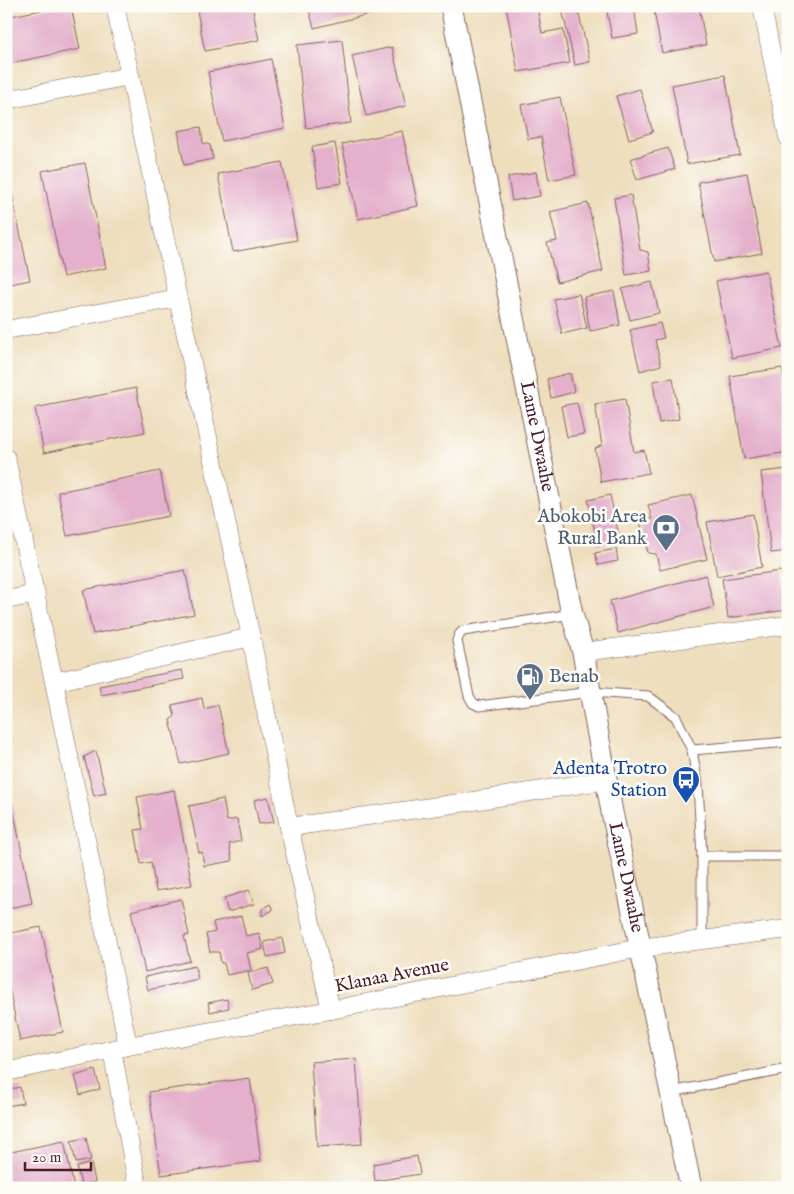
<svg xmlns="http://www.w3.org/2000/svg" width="794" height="1194" viewBox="0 0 794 1194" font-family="'IM FELL English',serif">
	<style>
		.building { fill: #e4b0cc }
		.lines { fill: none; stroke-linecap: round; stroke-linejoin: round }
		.service-casing { stroke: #83625e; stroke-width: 11 }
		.minor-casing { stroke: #83625e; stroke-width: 19 }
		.tertiary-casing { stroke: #83625e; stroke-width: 23 }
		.service { stroke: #fff; stroke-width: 9 }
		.minor { stroke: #fff; stroke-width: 18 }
		.tertiary { stroke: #fff; stroke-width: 21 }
		.labels { text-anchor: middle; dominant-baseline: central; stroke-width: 5; stroke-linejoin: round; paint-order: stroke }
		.street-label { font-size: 19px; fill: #4a1f2b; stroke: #fdfcf7 }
		.service-label { font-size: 19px; fill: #4e5e75; stroke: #fdfcf7; text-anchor: end }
		.transit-label { font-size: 19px; fill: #164399; stroke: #fdfcf7; text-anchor: end }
	</style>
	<rect width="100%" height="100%" fill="#fdfcf7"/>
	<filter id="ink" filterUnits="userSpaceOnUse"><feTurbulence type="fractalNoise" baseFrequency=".02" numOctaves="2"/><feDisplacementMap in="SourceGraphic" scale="10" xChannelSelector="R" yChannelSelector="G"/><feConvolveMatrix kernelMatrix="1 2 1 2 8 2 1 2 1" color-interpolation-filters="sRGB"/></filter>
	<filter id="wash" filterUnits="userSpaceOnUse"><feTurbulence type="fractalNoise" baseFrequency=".0096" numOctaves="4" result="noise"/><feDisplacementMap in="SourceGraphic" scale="20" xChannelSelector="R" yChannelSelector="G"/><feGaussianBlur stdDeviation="1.12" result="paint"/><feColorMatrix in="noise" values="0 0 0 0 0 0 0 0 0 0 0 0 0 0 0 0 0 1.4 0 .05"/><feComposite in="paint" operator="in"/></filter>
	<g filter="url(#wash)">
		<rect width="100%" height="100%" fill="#eedebd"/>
		<g id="blocks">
			<g class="building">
				<path d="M62 6H71L80 49 6 64V17Z"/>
				<path d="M207 6H252L259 40 205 51 197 11 207 9Z"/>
				<path d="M308 6H368L370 14 314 28Z"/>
				<path d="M506 6H537L542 33 563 29 570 63 518 72Z"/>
				<path d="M575 6H577L590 62 575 65 562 9Z"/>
				<path d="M606 6H634L638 34 612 38Z"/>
				<path d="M653 6H689V9L699 7 706 45 662 53Z"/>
				<path d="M342 40 351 123 306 128 297 45Z"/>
				<path d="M392 47 406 106 366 116 352 56Z"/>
				<path d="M271 59 285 128 222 141 208 72Z"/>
				<path d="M725 75 740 155 687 164 672 85Z"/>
				<path d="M640 89 653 132 629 139 616 96Z"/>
				<path d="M560 97 576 175 549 180 541 137 528 139 521 105Z"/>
				<path d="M201 127 203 143 210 145 213 159 184 165 178 131Z"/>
				<path d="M402 131 418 206 358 219 342 144Z"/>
				<path d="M335 143 342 183 318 187 312 147Z"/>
				<path d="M668 148 675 169 637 180 630 159Z"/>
				<path d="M282 162 297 240 233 252 218 174Z"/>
				<path d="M85 163 106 268 63 277 42 171Z"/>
				<path d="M536 172 540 196 512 201 508 177Z"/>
				<path d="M747 173 762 253 714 262 698 182Z"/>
				<path d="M8 175 30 280 6 285V176Z"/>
				<path d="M631 195 640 250 648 252 651 271 626 275 614 198Z"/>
				<path d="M588 203 603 271 557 282 547 243 557 241 550 212Z"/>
				<path d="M766 271 782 348 732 358 716 281Z"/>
				<path d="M652 282 659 313 630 320 622 289Z"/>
				<path d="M614 291 620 325 590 331 584 297Z"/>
				<path d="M579 294 587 328 562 334 554 299Z"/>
				<path d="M660 323 664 338 655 340 661 365 640 371 630 330Z"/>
				<path d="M782 368 788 404V452L744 459 730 376Z"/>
				<path d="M570 373 574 392 551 398 547 379Z"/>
				<path d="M673 378 679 419 659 423 653 381Z"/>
				<path d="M136 388 145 432 44 453 35 408Z"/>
				<path d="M625 399 634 452 644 450 649 473 601 482 595 449 602 445 595 404Z"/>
				<path d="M577 403 584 434 567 437 561 406Z"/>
				<path d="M788 469V551L771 553 761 472Z"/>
				<path d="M160 471 169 516 67 536 58 492Z"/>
				<path d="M610 495 620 540 598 545 588 500Z"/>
				<path d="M692 495 707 559 660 570 656 554 648 553 640 521 652 519 648 505Z"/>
				<path d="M753 514 762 567 717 576 707 522Z"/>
				<path d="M616 549 618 561 598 565 595 553Z"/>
				<path d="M185 570 194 614 93 634 83 590Z"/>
				<path d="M781 571 787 610 728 618 722 579Z"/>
				<path d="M706 575 714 607 618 633 610 601Z"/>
				<path d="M182 670 184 679 101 695 99 686Z"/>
				<path d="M202 698 204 709 218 705 229 753 181 764 170 720 175 716 172 705Z"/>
				<path d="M6 738 10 753 6 754Z"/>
				<path d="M96 751 106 793 94 796 84 757Z"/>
				<path d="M174 790 192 885 156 891 151 862 141 864 135 830 143 829 137 797Z"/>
				<path d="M268 797 274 822 259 824 254 800Z"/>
				<path d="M11 798 32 903 6 909V799Z"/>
				<path d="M223 799 227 821 237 819 241 841 229 844 232 861 204 866 202 852 199 853 189 806Z"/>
				<path d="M249 890 254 904 228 912 224 898Z"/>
				<path d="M181 899 189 935 184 936 190 961 145 972 131 911Z"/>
				<path d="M270 904 273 910 262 916V909Z"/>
				<path d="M241 916 246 936 259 933 263 949 247 953 251 970 227 975 224 963H221L219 952H210L206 934 215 932 213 922Z"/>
				<path d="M41 927 63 1032 20 1041 6 973V934Z"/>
				<path d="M282 938 285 953 267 957 264 942Z"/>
				<path d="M195 966 198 979 148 990 145 977Z"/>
				<path d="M268 968 273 984 252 990 248 973Z"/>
				<path d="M227 999 229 1008 210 1012 208 1003Z"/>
				<path d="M356 1059 362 1144 317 1147 311 1062Z"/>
				<path d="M95 1070 100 1089 80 1095 75 1076Z"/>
				<path d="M250 1078 261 1161 161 1175 149 1092Z"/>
				<path d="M20 1087 23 1103 7 1106 6 1090Z"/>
				<path d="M86 1138 91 1160 76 1163 71 1141Z"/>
				<path d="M64 1141 74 1188H10L6 1168V1153Z"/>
				<path d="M417 1156 420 1174 375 1181 373 1164Z"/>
				<path d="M91 1163 95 1182 81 1185 77 1167Z"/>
			</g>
		</g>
	</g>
	<g filter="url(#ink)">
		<use href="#blocks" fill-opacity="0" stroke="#83625e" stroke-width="1"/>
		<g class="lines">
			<defs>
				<g id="service">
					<path d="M572 614 463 631 459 635 457 641 469 696 473 703 479 706 591 692 648 696 676 717 692 750 698 785 702 856V940"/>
					<path d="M692 750 788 742"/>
					<path d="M702 856H788"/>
					<path d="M671 1092 788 1069"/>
				</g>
				<g id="minor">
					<path d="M115 6 251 637 289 827 331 1010"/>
					<path d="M762 6 788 137"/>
					<path d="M6 100 130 76"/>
					<path d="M6 330 178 298"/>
					<path d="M6 458 54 682 128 1046"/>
					<path d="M6 600 36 594"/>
					<path d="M583 652 788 625"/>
					<path d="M54 682 251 637"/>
					<path d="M289 827 467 802 606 780"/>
					<path d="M112 1050 138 1188"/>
					<path d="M6 1072 128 1046 331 1010 640 948 788 929"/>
				</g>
				<g id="tertiary">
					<path id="s1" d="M451 6 572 614 583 652 612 812 691 1188"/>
				</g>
			</defs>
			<use href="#service" class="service-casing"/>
			<use href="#minor" class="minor-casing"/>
			<use href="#tertiary" class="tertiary-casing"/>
			<use href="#service" class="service"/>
			<use href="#minor" class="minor"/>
			<use href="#tertiary" class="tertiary"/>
		</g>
	</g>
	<defs>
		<symbol id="bank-pin" viewBox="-11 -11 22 30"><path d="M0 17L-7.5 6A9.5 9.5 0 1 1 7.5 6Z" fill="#5c6f8a" stroke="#fdfcf7"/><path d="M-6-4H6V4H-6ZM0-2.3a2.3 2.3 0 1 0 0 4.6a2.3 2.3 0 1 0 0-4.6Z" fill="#fff"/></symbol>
		<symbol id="fuel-pin" viewBox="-11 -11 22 30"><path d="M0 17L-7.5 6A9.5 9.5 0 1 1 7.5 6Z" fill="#5c6f8a" stroke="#fdfcf7"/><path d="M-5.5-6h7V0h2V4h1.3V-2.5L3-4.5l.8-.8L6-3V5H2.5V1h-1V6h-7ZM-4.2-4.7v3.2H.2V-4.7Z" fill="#fff"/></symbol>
		<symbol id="bus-pin" viewBox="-11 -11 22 30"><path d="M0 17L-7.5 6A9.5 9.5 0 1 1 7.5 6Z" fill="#1a4fb4" stroke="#fdfcf7"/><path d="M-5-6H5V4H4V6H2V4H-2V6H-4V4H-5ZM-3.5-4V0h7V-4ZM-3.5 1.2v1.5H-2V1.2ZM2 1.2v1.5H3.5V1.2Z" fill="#fff"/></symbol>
	</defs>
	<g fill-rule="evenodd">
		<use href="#bank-pin" x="650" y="512" width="32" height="43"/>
		<use href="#fuel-pin" x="514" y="661" width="32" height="43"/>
		<use href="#bus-pin" x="670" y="764" width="32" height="43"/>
	</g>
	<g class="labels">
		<g class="street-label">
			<text stroke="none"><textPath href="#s1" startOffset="439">Lame Dwaahe</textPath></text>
			<text stroke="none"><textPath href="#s1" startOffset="889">Lame Dwaahe</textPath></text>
			<text transform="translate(392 976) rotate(-11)">Klanaa Avenue</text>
		</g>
		<g class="service-label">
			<text x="647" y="517">Abokobi Area<tspan x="647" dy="22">Rural Bank</tspan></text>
			<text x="549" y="677" text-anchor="start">Benab</text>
		</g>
		<g class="transit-label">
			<text x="667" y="769">Adenta Trotro<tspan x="667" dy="22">Station</tspan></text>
		</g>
	</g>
	<rect width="794" height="1194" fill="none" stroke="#fdfcf7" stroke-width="25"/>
	<path d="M25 1162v8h66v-8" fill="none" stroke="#4a1f2b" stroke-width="2.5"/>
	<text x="32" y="1162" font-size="15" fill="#4a1f2b" stroke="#fdfcf7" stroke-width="4" paint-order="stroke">20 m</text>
</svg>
